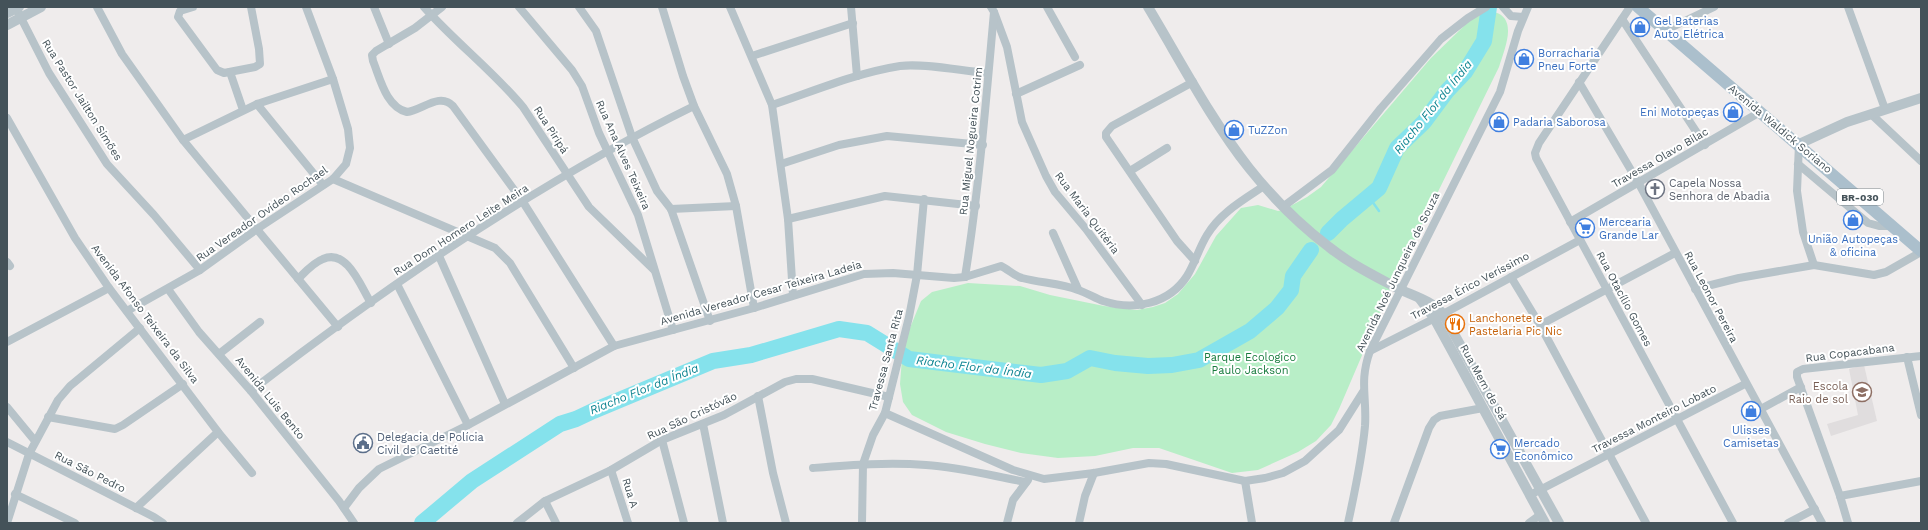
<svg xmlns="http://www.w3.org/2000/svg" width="1928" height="530" viewBox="0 0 1928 530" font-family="'Work Sans',sans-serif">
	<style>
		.education { fill: #e0ddde }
		.green { fill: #b8eec7 }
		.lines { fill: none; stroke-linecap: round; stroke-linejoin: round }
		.stream { stroke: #85e2ec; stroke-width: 2.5 }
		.river { stroke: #85e2ec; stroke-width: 16 }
		.minor { stroke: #b7c3c9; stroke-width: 8 }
		.tertiary { stroke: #b7c3c9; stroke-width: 10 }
		.primary { stroke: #abbfcc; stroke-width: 12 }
		.labels { text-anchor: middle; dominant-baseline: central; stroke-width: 4; stroke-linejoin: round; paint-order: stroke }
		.shield { fill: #fff; stroke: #7c868b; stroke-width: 1 }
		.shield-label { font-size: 10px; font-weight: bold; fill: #445259 }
		.shop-label { font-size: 11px; fill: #366cbe; stroke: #fff; text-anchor: start }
		.street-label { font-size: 11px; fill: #445259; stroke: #fff }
		.worship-label { font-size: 11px; fill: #5b616d; stroke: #fff; text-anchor: start }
		.food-label { font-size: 11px; fill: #c56008; stroke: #fff; text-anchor: start }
		.park-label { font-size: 11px; fill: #167a3c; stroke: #fff }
		.education-label { font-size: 11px; fill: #785e54; stroke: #fff; text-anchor: end }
		.service-label { font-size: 11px; fill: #4e5e75; stroke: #fff; text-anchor: start }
		.water-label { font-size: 12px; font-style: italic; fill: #0c8390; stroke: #fff }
	</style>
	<rect width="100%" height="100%" fill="#efecec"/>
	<path class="education" d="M1864 365 1877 421 1831 436 1827 424 1858 415 1849 369Z"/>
	<path class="green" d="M1487 11C1521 13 1505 47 1499 67L1390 290 1339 409 1331 425 1316 441 1298 452 1258 470 1232 473 1159 448H1133L1095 456 1058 458 1021 453 985 444 946 432 912 415 903 402 900 384 903 345 921 301 932 292 968 283 1020 286 1050 295 1104 306 1137 310 1153 307 1165 303 1178 294 1195 274 1216 236 1241 208 1258 205 1278 211 1283 210 1307 197 1321 187 1431 58 1465 25 1480 13Z"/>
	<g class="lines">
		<path class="stream" d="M1369 197 1379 211"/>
		<g class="river">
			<path d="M1328 233 1342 219 1379 188 1397 148 1424 122 1447 91 1465 72 1484 41 1489 7"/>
			<path d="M422 523 472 481 560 424 576 419 593 411 713 361 751 355 839 329 867 333 909 359 1041 375 1067 371 1090 358 1115 363 1148 366 1172 365 1199 360 1250 331 1277 308 1291 290 1293 276 1311 250"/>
		</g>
		<g class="minor">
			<path d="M97 7 122 54 183 140 338 327"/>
			<path d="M193 7 180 11 178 17 217 70 224 73 255 67 260 64 259 49 251 7"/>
			<path d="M374 7 389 44"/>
			<path d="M424 7C455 42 493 71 523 107L589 207 654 270"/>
			<path d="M442 7 415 28 376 51 372 55 373 61C380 78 386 107 407 112 422 110 440 92 453 106L523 202 614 346"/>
			<path d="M519 7 572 70 582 86 599 133 638 215 673 330"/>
			<path d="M579 7 596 31 632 137 657 191 671 209 710 321"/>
			<path d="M662 7 683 76 694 106 727 174 736 206 754 308"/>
			<path d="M730 7 772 105 788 219 793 295"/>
			<path d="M851 7 857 76"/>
			<path d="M1047 7 1075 57"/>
			<path d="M1503 7 1511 16 1523 17"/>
			<path d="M1630 7 1539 143 1535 153 1536 158 1733 523"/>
			<path d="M1848 7 1885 109"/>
			<path d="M18 12 49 73 107 164 154 215 200 270"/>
			<path d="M994 12 1007 47 1022 122 1046 176 1055 192 1086 229 1142 305"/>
			<path d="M1622 19 1705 145"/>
			<path d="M1666 30 1714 7"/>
			<path d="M752 56 853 23"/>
			<path d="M230 72 243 110"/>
			<path d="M1193 82 1112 126 1106 133V137L1177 241 1195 261"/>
			<path d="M1579 82 1638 182 1822 523"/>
			<path d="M1016 94 1080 65"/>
			<path d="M257 104 323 185"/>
			<path d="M772 105C814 91 856 73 900 66 925 63 962 71 988 73"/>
			<path d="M1871 114 1921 161"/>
			<path d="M7 118 75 238 109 288 218 432 252 473"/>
			<path d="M183 140 257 104 333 79"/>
			<path d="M1799 144 1797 191 1803 232 1814 265"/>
			<path d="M781 164 839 145 887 136 983 145"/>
			<path d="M1798 164 1868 223 1879 226H1893"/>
			<path d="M1130 171 1167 148"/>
			<path d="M333 179 495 248 510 263 574 368"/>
			<path d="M1284 206 1332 170 1381 108 1441 39 1468 18 1486 7"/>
			<path d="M671 209 736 206"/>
			<path d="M788 219 885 196 976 206"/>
			<path d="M1570 222 1760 112"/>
			<path d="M1053 233 1078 289"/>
			<path d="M439 256 505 404"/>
			<path d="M7 262 10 266"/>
			<path d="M965 277C979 189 986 101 994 12L991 7"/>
			<path d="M1511 277 1540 325 1646 523"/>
			<path d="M298 279C305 272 314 262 323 259 347 248 361 287 371 303"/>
			<path d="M397 284 468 425"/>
			<path d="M168 289 199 332 251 391 339 501 354 523"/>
			<path d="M1695 289 1739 278 1814 265 1874 275 1886 272 1921 252"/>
			<path d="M127 311 200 270 257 229 333 179 346 164 350 148 348 129 333 79 306 7"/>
			<path d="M1540 325 1675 253"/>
			<path d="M7 342 109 288"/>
			<path d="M1370 351 1443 314 1580 240"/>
			<path d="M219 354 260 322"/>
			<path d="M1907 357 1921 415"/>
			<path d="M251 391C389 284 537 183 694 106"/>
			<path d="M758 396 773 473 786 523"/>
			<path d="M7 407 35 441"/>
			<path d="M1759 410 1801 387"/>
			<path d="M885 413 1013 470 1044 479 1094 473 1149 463 1166 464 1245 481 1265 478 1283 473 1305 461 1339 430 1363 392"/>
			<path d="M48 417 115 429 123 425 183 384"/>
			<path d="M703 424 723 523"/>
			<path d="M662 440 684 523"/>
			<path d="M7 442 154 517 163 523"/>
			<path d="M813 468C851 465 888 462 926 465 959 467 993 476 1026 482"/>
			<path d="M611 470 628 523"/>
			<path d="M1245 481 1252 523"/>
			<path d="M15 494 75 523"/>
			<path d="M1530 495 1745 384"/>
			<path d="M1840 496 1921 481"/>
			<path d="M545 501 556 523"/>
			<path d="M136 508 218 432"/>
			<path d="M344 508 359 488 379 469 468 425 614 346 754 308 864 274 893 273 954 278 965 277 1001 266C1008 269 1014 276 1022 278 1040 283 1061 283 1078 290 1087 293 1095 298 1103 301 1134 311 1169 304 1187 276 1195 263 1199 248 1207 235 1220 213 1243 200 1264 186"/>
			<path d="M7 523 29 454 58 400 70 386 140 328"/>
			<path d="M517 523 545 501 611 470 662 440 724 415 785 382 796 379H812L889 397"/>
			<path d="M862 523 863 464 873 435 885 413 909 317 917 275 924 199"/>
			<path d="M1007 523 1013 500 1028 480"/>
			<path d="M1079 523 1085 496 1094 473"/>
			<path d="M1348 523C1355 491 1362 459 1365 426 1367 396 1359 382 1370 351L1500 92 1518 31 1528 7"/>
			<path d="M1394 523 1429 428 1434 420 1440 416 1483 408"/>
			<path d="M1529 523 1540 515"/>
			<path d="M1788 523 1815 509"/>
			<path d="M1848 523 1840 496 1797 377V372L1803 369 1921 356"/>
		</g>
		<g class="tertiary">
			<path d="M1148 7C1180 60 1211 120 1249 168 1272 197 1300 225 1329 247 1350 264 1375 276 1399 289 1414 296 1432 301 1443 314L1559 523"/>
			<path d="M7 13 19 7"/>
			<path d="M7 25 41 7"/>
			<path d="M1799 144 1847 122 1921 98"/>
			<path d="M1420 299 1434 318 1451 349 1545 523"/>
		</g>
		<path class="primary" d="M1638 7 1921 251"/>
	</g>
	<defs>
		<symbol id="shop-ring" viewBox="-11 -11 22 22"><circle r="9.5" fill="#fff" stroke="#3f7fe0" stroke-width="1.5"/><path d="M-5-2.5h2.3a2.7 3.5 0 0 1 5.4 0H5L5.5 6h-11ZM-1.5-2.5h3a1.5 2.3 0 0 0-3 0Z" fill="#3f7fe0"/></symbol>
		<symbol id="church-ring" viewBox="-11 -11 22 22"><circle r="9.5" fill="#fff" stroke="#6b7280" stroke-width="1.5"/><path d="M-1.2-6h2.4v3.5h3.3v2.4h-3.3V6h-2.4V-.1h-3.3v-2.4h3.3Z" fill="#6b7280"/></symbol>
		<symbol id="supermarket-ring" viewBox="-11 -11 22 22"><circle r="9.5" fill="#fff" stroke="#3f7fe0" stroke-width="1.5"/><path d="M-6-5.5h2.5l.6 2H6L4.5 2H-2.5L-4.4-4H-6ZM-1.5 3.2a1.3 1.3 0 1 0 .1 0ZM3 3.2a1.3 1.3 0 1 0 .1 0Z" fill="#3f7fe0"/></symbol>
		<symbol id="restaurant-ring" viewBox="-11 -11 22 22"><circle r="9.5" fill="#fff" stroke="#e8710a" stroke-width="1.5"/><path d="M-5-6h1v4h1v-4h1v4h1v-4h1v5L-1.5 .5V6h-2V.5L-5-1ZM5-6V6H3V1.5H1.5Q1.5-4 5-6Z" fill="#e8710a"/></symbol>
		<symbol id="school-ring" viewBox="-11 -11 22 22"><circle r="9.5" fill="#fff" stroke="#8d6e63" stroke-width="1.5"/><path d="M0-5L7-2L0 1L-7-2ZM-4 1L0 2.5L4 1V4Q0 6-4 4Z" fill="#8d6e63"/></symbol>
		<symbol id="civic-ring" viewBox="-11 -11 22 22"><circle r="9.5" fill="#fff" stroke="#5c6f8a" stroke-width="1.5"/><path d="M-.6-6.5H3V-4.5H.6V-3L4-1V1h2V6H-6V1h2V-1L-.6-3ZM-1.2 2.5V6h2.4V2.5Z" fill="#5c6f8a"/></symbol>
	</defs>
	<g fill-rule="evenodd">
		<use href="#shop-ring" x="1629" y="16" width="22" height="22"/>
		<use href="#shop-ring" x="1513" y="48" width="22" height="22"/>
		<use href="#shop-ring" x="1722" y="101" width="22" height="22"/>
		<use href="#shop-ring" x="1488" y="111" width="22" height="22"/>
		<use href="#shop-ring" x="1223" y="119" width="22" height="22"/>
		<use href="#church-ring" x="1644" y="178" width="22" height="22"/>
		<use href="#shop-ring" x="1842" y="209" width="22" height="22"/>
		<use href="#supermarket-ring" x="1574" y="217" width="22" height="22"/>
		<use href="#restaurant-ring" x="1444" y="313" width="22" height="22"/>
		<use href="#school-ring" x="1851" y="381" width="22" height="22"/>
		<use href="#shop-ring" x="1740" y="400" width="22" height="22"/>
		<use href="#civic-ring" x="352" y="432" width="22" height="22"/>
		<use href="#supermarket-ring" x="1489" y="438" width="22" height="22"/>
	</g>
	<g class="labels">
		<rect class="shield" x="1837" y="189" width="46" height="16" rx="3"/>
		<g class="shield-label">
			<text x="1860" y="197">BR-030</text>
		</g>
		<g class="shop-label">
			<text x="1654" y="21">Gel Baterias<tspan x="1654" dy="13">Auto Elétrica</tspan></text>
			<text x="1538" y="53">Borracharia<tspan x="1538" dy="13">Pneu Forte</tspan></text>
			<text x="1719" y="112" text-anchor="end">Eni Motopeças</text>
			<text x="1513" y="122">Padaria Saborosa</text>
			<text x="1248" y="130">TuZZon</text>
			<text x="1599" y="222">Mercearia<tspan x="1599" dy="13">Grande Lar</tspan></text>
			<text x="1853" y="239" text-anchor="middle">União Autopeças<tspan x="1853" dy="13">&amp; oficina</tspan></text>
			<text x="1751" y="430" text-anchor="middle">Ulisses<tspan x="1751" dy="13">Camisetas</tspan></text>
			<text x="1514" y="443">Mercado<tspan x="1514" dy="13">Econômico</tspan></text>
		</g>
		<g class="street-label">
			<text transform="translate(82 100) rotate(58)">Rua Pastor Jailton Simões</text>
			<text transform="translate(1780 129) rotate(40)">Avenida Waldick Soriano</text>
			<text transform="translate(551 130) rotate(57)">Rua Piripá</text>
			<text transform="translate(971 141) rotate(-84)">Rua Miguel Nogueira Cotrim</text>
			<text transform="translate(623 155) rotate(66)">Rua Ana Alves Teixeira</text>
			<text transform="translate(1660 158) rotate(-30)">Travessa Olavo Bilac</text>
			<text transform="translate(1087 213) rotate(53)">Rua Maria Quitéria</text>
			<text transform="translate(262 214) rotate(-35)">Rua Vereador Ovídeo Rochael</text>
			<text transform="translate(461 230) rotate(-33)">Rua Dom Homero Leite Meira</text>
			<text transform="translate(1398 272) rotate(-64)">Avenida Noé Junqueira de Souza</text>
			<text transform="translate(1470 286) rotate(-28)">Travessa Érico Veríssimo</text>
			<text transform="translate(761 293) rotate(-16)">Avenida Vereador Cesar Teixeira Ladeia</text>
			<text transform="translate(1711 297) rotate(62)">Rua Leonor Pereira</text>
			<text transform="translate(1624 299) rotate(62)">Rua Otacílio Gomes</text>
			<text transform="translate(145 314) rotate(53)">Avenida Afonso Teixeira da Silva</text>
			<text transform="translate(1850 353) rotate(-7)">Rua Copacabana</text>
			<text transform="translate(886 360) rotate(-75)">Travessa Santa Rita</text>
			<text transform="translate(1483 382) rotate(61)">Rua Mem de Sá</text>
			<text transform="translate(270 398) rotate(51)">Avenida Luis Bento</text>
			<text transform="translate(692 416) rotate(-25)">Rua São Cristóvão</text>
			<text transform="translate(1654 419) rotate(-27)">Travessa Monteiro Lobato</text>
			<text transform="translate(90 472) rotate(27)">Rua São Pedro</text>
			<text transform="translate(630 493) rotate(73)">Rua A</text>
		</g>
		<g class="worship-label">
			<text x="1669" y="183">Capela Nossa<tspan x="1669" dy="13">Senhora de Abadia</tspan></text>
		</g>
		<g class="food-label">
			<text x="1469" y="318">Lanchonete e<tspan x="1469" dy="13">Pastelaria Pic Nic</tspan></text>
		</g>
		<g class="park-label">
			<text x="1250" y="357">Parque Ecologico<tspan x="1250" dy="13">Paulo Jackson</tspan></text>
		</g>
		<g class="education-label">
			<text x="1848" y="386">Escola<tspan x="1848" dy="13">Raio de sol</tspan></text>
		</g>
		<g class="service-label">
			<text x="377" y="437">Delegacia de Polícia<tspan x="377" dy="13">Civil de Caetité</tspan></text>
		</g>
		<g class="water-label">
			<text transform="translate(1433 107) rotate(-51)">Riacho Flor da Índia</text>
			<text transform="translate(974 367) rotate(7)">Riacho Flor da Índia</text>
			<text transform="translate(644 389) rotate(-22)">Riacho Flor da Índia</text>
		</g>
	</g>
	<rect width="1928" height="530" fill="none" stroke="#445259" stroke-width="16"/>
</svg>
